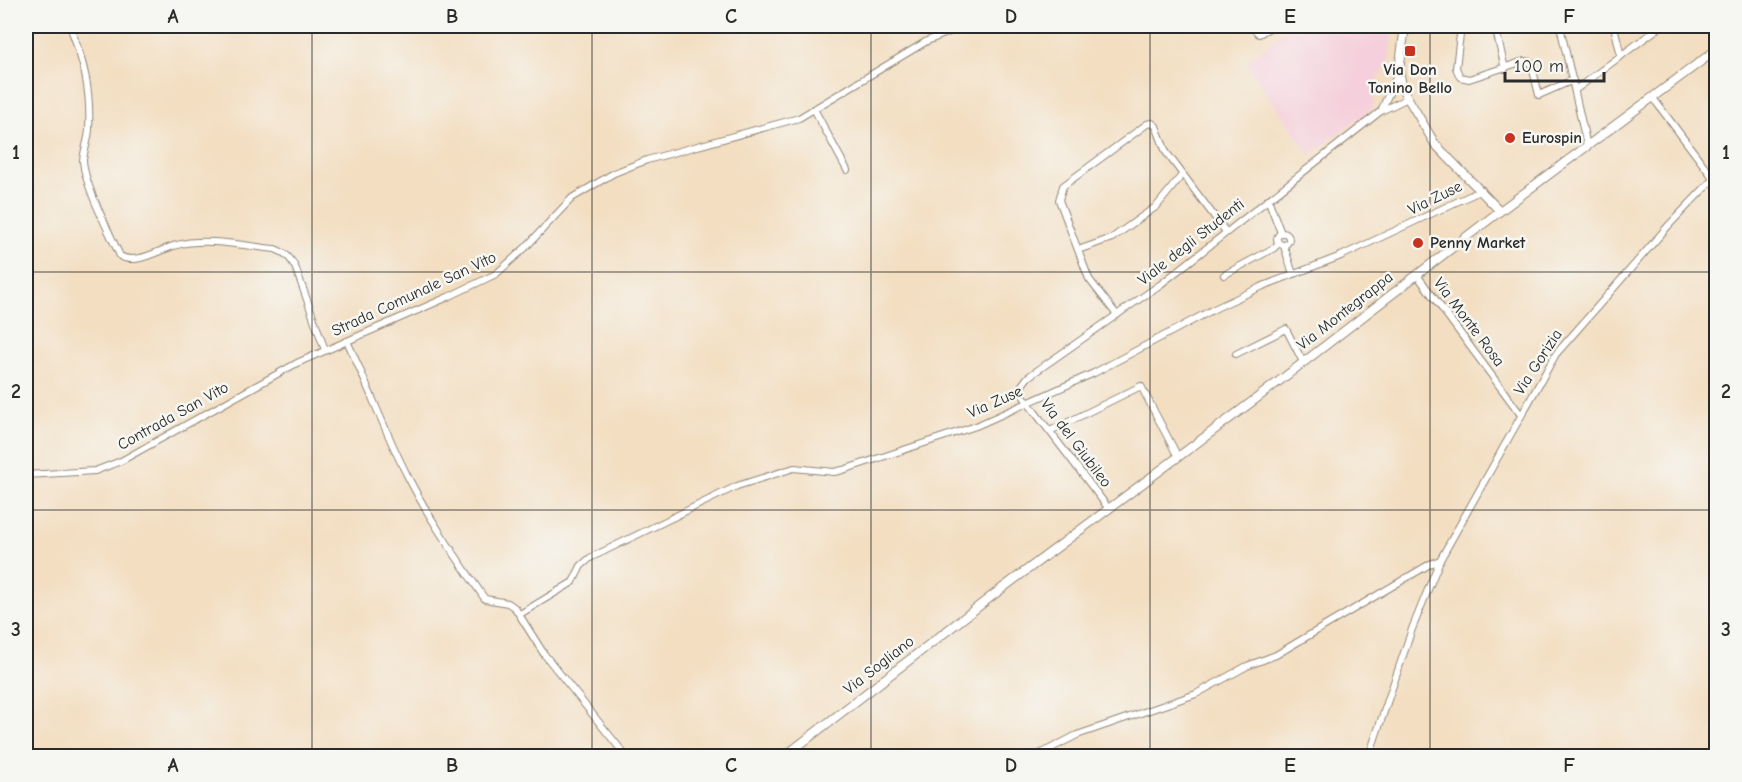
<svg xmlns="http://www.w3.org/2000/svg" width="1742" height="782" viewBox="0 0 1742 782" font-family="'Comic Neue',sans-serif">
	<style>
		.built { fill: #f5cfdb }
		.lines { fill: none; stroke-linecap: round; stroke-linejoin: round }
		.street-casing { stroke: #8f8476; stroke-width: 8 }
		.secondary-casing { stroke: #8f8476; stroke-width: 10 }
		.street { stroke: #fff; stroke-width: 6 }
		.secondary { stroke: #fff; stroke-width: 8 }
		.grid { fill: none; stroke: #2b2b2b; stroke-width: 1.5; stroke-opacity: 0.55 }
		.poi-dot { fill: #c8321e; stroke: #f6f6f2; stroke-width: 2 }
		.labels { text-anchor: middle; dominant-baseline: central; stroke-width: 5; stroke-linejoin: round; paint-order: stroke }
		.poi-label { font-size: 16px; font-weight: bold; fill: #2b2b2b; stroke: #f6f6f2; text-anchor: start }
		.street-label { font-size: 16px; fill: #2b2b2b; stroke: #f6f6f2 }
		.neatline { fill: none; stroke: #2b2b2b; stroke-width: 2 }
		.grid-label { font-size: 20px; text-anchor: middle; font-weight: bold; fill: #2b2b2b }
	</style>
	<rect width="100%" height="100%" fill="#f6f6f2"/>
	<filter id="ink" filterUnits="userSpaceOnUse"><feTurbulence type="fractalNoise" baseFrequency=".0167" numOctaves="2"/><feDisplacementMap in="SourceGraphic" scale="12" xChannelSelector="R" yChannelSelector="G"/><feConvolveMatrix kernelMatrix="1 2 1 2 8 2 1 2 1" color-interpolation-filters="sRGB"/></filter>
	<filter id="wash" filterUnits="userSpaceOnUse"><feTurbulence type="fractalNoise" baseFrequency=".008" numOctaves="4" result="noise"/><feDisplacementMap in="SourceGraphic" scale="24" xChannelSelector="R" yChannelSelector="G"/><feGaussianBlur stdDeviation="1.35" result="paint"/><feColorMatrix in="noise" values="0 0 0 0 0 0 0 0 0 0 0 0 0 0 0 0 0 1.4 0 .05"/><feComposite in="paint" operator="in"/></filter>
	<g filter="url(#wash)">
		<rect width="100%" height="100%" fill="#f3dec1"/>
		<path class="built" d="M1297 26H1390L1393 31 1388 64 1383 69V74L1378 77V82L1375 87 1373 108 1310 155 1246 63 1288 28Z"/>
	</g>
	<g filter="url(#ink)">
		<g class="lines">
			<defs>
				<g id="street">
					<path d="M70 26C84 63 91 89 89 129 89 139 83 153 83 161 85 187 109 231 120 256 136 266 160 249 177 245 205 237 246 246 275 249 286 253 291 258 296 269L325 350"/>
					<path d="M1254 26V29L1259 34 1273 26"/>
					<path d="M1461 26 1456 68 1460 77 1469 79 1524 61 1531 62 1539 95 1573 80"/>
					<path d="M1495 26 1505 69"/>
					<path d="M1560 26 1587 146"/>
					<path d="M1614 26 1621 56"/>
					<path d="M1575 90 1661 26"/>
					<path d="M1653 98 1714 179"/>
					<path d="M814 109 847 170"/>
					<path d="M1381 111 1399 71"/>
					<path d="M1268 199 1281 233"/>
					<circle cx="1283" cy="239" r="6"/>
					<path d="M1284 246 1293 274"/>
					<path d="M1078 250 1112 238 1157 206 1182 175"/>
					<path d="M1224 275 1274 248 1279 243"/>
					<path d="M1417 275 1521 415"/>
					<path d="M1117 315 1089 279 1059 200 1063 186 1147 124 1152 123 1156 126 1166 152 1226 232"/>
					<path d="M347 341C368 385 385 432 407 475 429 519 457 558 485 599L508 603 515 608 544 654 626 756"/>
					<path d="M1236 354 1286 329 1303 362"/>
					<path d="M1050 431 1141 386 1178 457"/>
					<path d="M26 475 95 471 121 461 297 363 448 297 496 274 525 248 572 198 614 173 647 160 799 118 927 41 964 26"/>
					<path d="M1109 509 1028 403 1021 392 1022 385 1028 377 1161 284 1381 111 1408 98"/>
					<path d="M520 614 573 582 581 566 590 558 737 486 794 468 834 472 843 470 976 426 1094 373 1216 308 1263 286 1341 256 1482 190"/>
					<path d="M1036 756 1077 735 1196 694 1247 666 1276 655 1296 643 1430 564 1440 560"/>
					<path d="M1369 756 1412 629 1440 560 1556 354 1669 225 1716 176"/>
				</g>
				<g id="secondary">
					<path d="M1405 26 1399 71 1403 90 1435 144 1500 211"/>
					<path d="M785 756 992 596 1261 395 1500 211 1716 50"/>
				</g>
			</defs>
			<use href="#street" class="street-casing"/>
			<use href="#secondary" class="secondary-casing"/>
			<use href="#street" class="street"/>
			<use href="#secondary" class="secondary"/>
		</g>
	</g>
	<path class="grid" d="M312 26V756M592 26V756M871 26V756M1150 26V756M1430 26V756M26 272H1716M26 510H1716"/>
	<g class="poi-dot">
		<rect x="1404" y="45" width="12" height="12" rx="3"/>
		<circle cx="1510" cy="138" r="6"/>
		<circle cx="1418" cy="243" r="6"/>
	</g>
	<g class="labels">
		<g class="poi-label">
			<text x="1410" y="70" text-anchor="middle">Via Don<tspan x="1410" dy="18">Tonino Bello</tspan></text>
			<text x="1522" y="138">Eurospin</text>
			<text x="1430" y="243">Penny Market</text>
		</g>
		<g class="street-label">
			<text transform="translate(1435 198) rotate(-26)">Via Zuse</text>
			<text transform="translate(1191 242) rotate(-38)">Viale degli Studenti</text>
			<text transform="translate(414 294) rotate(-25)">Strada Comunale San Vito</text>
			<text transform="translate(1345 311) rotate(-38)">Via Montegrappa</text>
			<text transform="translate(1469 322) rotate(53)">Via Monte Rosa</text>
			<text transform="translate(1538 362) rotate(-57)">Via Gorizia</text>
			<text transform="translate(995 402) rotate(-24)">Via Zuse</text>
			<text transform="translate(173 416) rotate(-29)">Contrada San Vito</text>
			<text transform="translate(1076 443) rotate(53)">Via del Giubileo</text>
			<text transform="translate(879 665) rotate(-38)">Via Sogliano</text>
		</g>
	</g>
	<rect width="1742" height="782" fill="none" stroke="#f6f6f2" stroke-width="66"/>
	<path d="M1505 72v9h99v-9" fill="none" stroke="#2b2b2b" stroke-width="3"/>
	<text x="1514" y="72" font-size="18" fill="#2b2b2b" stroke="#f6f6f2" stroke-width="4.5" paint-order="stroke">100 m</text>
	<rect x="33" y="33" width="1676" height="716" class="neatline"/>
	<g class="grid-label">
		<text x="173" y="23">A</text>
		<text x="452" y="23">B</text>
		<text x="731" y="23">C</text>
		<text x="1011" y="23">D</text>
		<text x="1290" y="23">E</text>
		<text x="1569" y="23">F</text>
		<text x="16" y="159">1</text>
		<text x="1726" y="159">1</text>
		<text x="16" y="398">2</text>
		<text x="1726" y="398">2</text>
		<text x="16" y="636">3</text>
		<text x="1726" y="636">3</text>
		<text x="173" y="772">A</text>
		<text x="452" y="772">B</text>
		<text x="731" y="772">C</text>
		<text x="1011" y="772">D</text>
		<text x="1290" y="772">E</text>
		<text x="1569" y="772">F</text>
	</g>
</svg>
